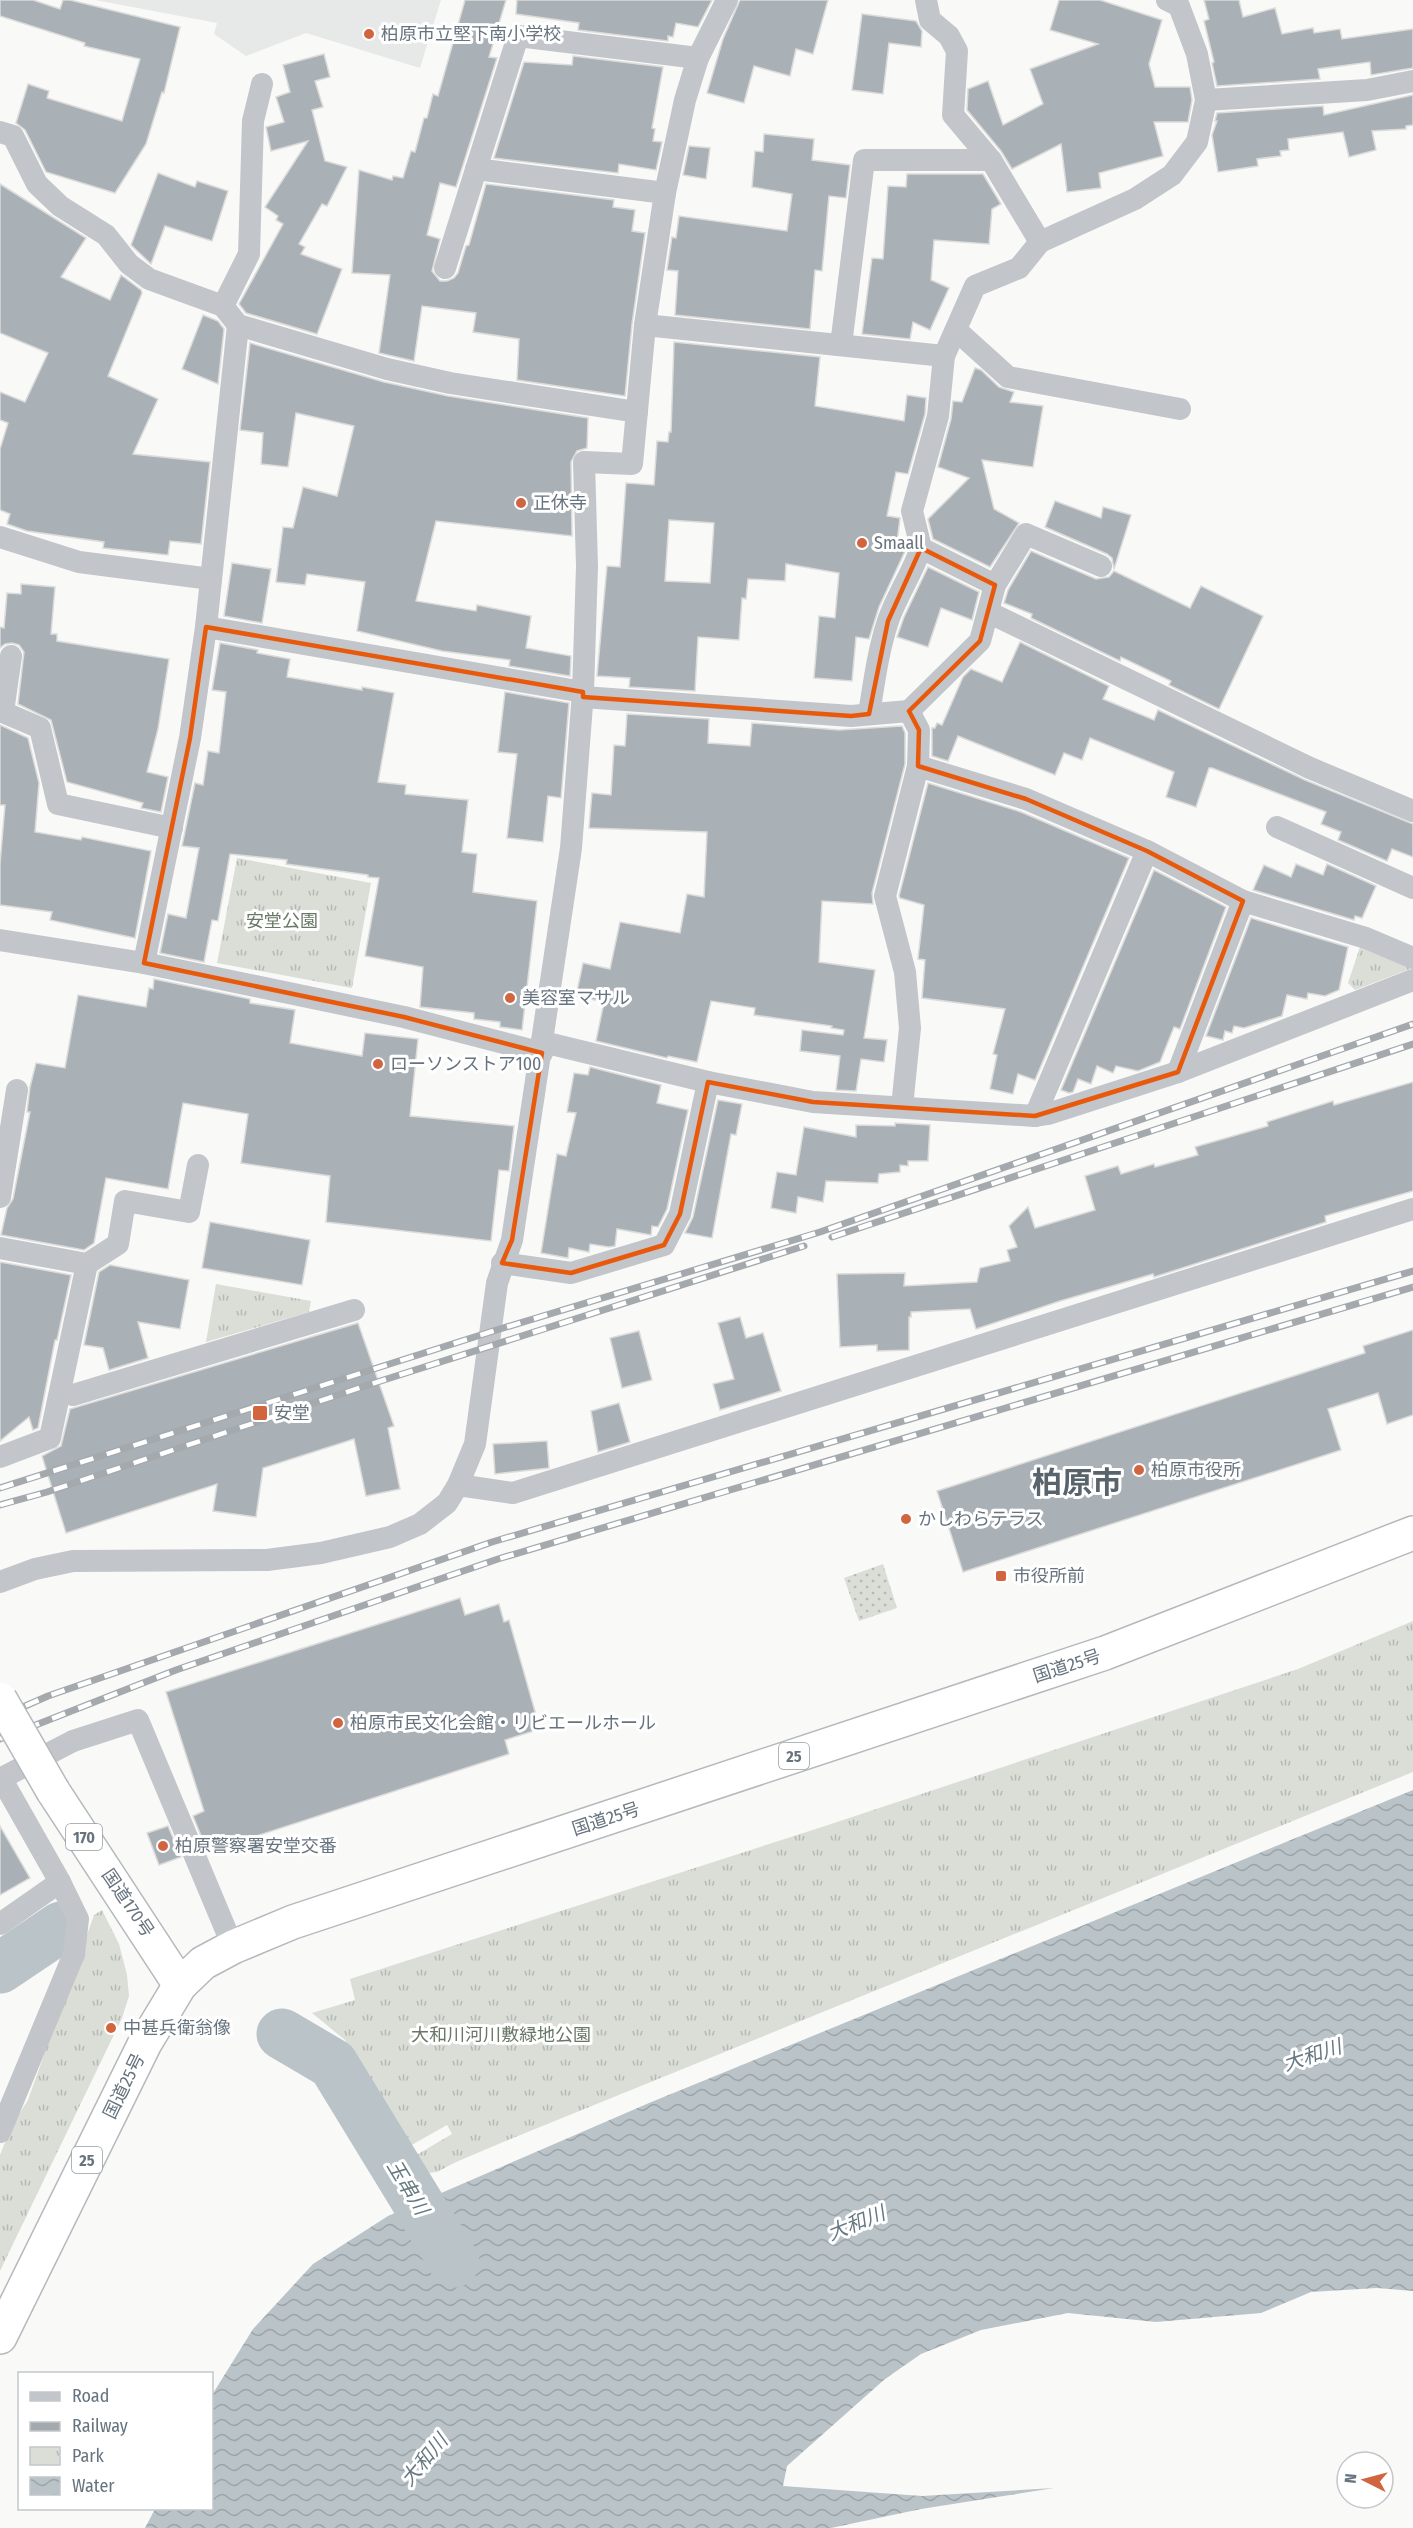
<svg xmlns="http://www.w3.org/2000/svg" width="1413" height="2528" viewBox="0 0 1413 2528" font-family="'Fira Sans Condensed','Noto Sans JP',sans-serif">
	<style>
		.built { fill: #e7e8e8 }
		.grass { fill: url(#grass-dots) }
		.park { fill: url(#park-tufts) }
		.water { fill: url(#water-waves) }
		.lines { fill: none; stroke-linecap: round; stroke-linejoin: round }
		.river { stroke: #bac4c8; stroke-width: 51 }
		.building { fill: #a9b0b6; stroke: #dbdbda; stroke-width: 1.5; fill-rule: evenodd }
		.highway-casing { stroke: #b5b9bc; stroke-width: 36 }
		.street { stroke: #c2c5c9; stroke-width: 22 }
		.highway { stroke: #fff; stroke-width: 33 }
		.rail-casing { stroke: #a4a9ae; stroke-width: 7 }
		.rail { stroke: #fff; stroke-width: 4.5; stroke-dasharray: 14; stroke-linecap: butt }
		.highway-bridge-casing { stroke: #b5b9bc; stroke-width: 36; stroke-linecap: butt }
		.highway-bridge { stroke: #fff; stroke-width: 33 }
		.marked { fill: none; stroke: #e8590c; stroke-width: 4.5; stroke-linejoin: round }
		.poi-dot { fill: #d16540; stroke: #fff; stroke-width: 2 }
		.labels { text-anchor: middle; dominant-baseline: central; stroke-width: 6; stroke-linejoin: round; paint-order: stroke }
		.shield { fill: #fff; stroke: #959ea5; stroke-width: 1.5 }
		.shield-label { font-size: 16px; font-weight: bold; fill: #67747f }
		.poi-label { font-size: 18px; fill: #67747f; stroke: #fff; text-anchor: start }
		.park-label { font-size: 18px; fill: #697866; stroke: #fff }
		.street-label { font-size: 18px; fill: #67747f; stroke: #fff }
		.water-label { font-size: 20px; font-style: italic; fill: #677980; stroke: #fff }
		.town-label { font-size: 30px; font-weight: bold; fill: #59636b; stroke: #fff }
	</style>
	<defs>
		<pattern id="grass-dots" width="8" height="8" patternUnits="userSpaceOnUse" patternTransform="scale(1.5)"><rect width="8" height="8" fill="#daded7"/><path d="M2 2h.1M6 6h.1" fill="none" stroke="#b5b9b4" stroke-width="1.8" stroke-linecap="round"/></pattern>
		<pattern id="park-tufts" width="24" height="20" patternUnits="userSpaceOnUse" patternTransform="scale(1.5)"><rect width="24" height="20" fill="#daded7"/><path d="M3 7l-1-3M5 7V3M7 7l1-3M15 17l-1-3M17 17v-4M19 17l1-3" fill="none" stroke="#b5b9b4"/></pattern>
		<pattern id="water-waves" width="16" height="10" patternUnits="userSpaceOnUse" patternTransform="scale(1.5)"><rect width="16" height="10" fill="#bac4c8"/><path d="M0 5q4-4 8 0t8 0" fill="none" stroke="#9ba4a8"/></pattern>
	</defs>
	<rect width="100%" height="100%" fill="#f9f9f8"/>
	<path class="built" d="M95 0H441L420 68 306 33 246 56 214 34 217 23Z"/>
	<path class="grass" d="M883 1564 897 1608 859 1621 844 1578Z"/>
	<g class="park">
		<path d="M237 858 371 883 352 988 217 963Z"/>
		<path d="M1361 944 1411 961 1410 969 1355 990 1348 983Z"/>
		<path d="M216 1284 311 1301 309 1312 206 1342Z"/>
		<path d="M1413 1621V1772L508 2140 456 2162 437 2172 428 2173 413 2157 452 2134 447 2125 408 2147 345 2040 312 2013 355 2000 350 1979 825 1826 1298 1669Z"/>
		<path d="M102 1910 119 1944 127 1975 129 1996 122 2018 0 2271V2155L11 2127 28 2100 94 1915Z"/>
	</g>
	<path class="water" d="M1413 1790V2291L1377 2288 1311 2292 1261 2313 1156 2322 1068 2313 981 2330 921 2354 885 2379 787 2466 783 2486 922 2496 1054 2488 921 2509 831 2528H145L155 2509 212 2508V2395L253 2329 313 2264 388 2216 649 2103Z"/>
	<g class="lines">
		<g class="river">
			<path d="M0 1968 61 1927"/>
			<path d="M282 2034 333 2064 454 2262"/>
		</g>
	</g>
	<g class="building">
		<path d="M0 0H33L60 9 63 0H70L180 27 164 93 162 92 146 144 115 193 46 172 25 130 16 123 28 84 49 91 47 98 122 121 140 59 84 46 85 43 0 16Z"/>
		<path d="M465 0H506L489 57 497 58 456 187 440 183 427 235 440 239 432 271 440 281H447L454 278 458 273 466 246 469 245 486 184 614 200 613 207 635 210 632 231 645 233 632 324 625 396 517 380 519 339 473 332 476 313 422 306 414 361 379 353 390 275 352 273 359 170 392 180 393 176 403 178 411 151 415 152 424 118H427L433 94 438 96Z"/>
		<path d="M517 0H712L698 27 676 23 673 37 668 36V41L578 30 579 23 516 14Z"/>
		<path d="M740 0H828L813 54 796 49 790 76 754 66 744 103 707 93 723 39Z"/>
		<path d="M1059 0H1100L1162 20 1149 64 1155 87H1190L1192 100 1188 122H1154L1163 156 1099 173 1101 188 1067 192 1061 144 1012 169 1001 151 967 110 968 89 988 81 1003 125 1043 104 1030 69 1098 44 1050 30Z"/>
		<path d="M1204 0H1239L1243 17 1275 8 1282 34 1313 28 1314 33 1340 29 1342 39 1413 29V68L1371 75 1370 62 1318 69 1320 79 1217 86 1212 63 1214 62 1204 21 1209 19Z"/>
		<path d="M862 14 916 21 922 31 921 47 889 43 883 94 852 90Z"/>
		<path d="M324 54 330 77 315 81 323 107 312 110 325 161 347 167 327 206 322 204 299 244 305 247 301 254 342 269 317 334 246 313 239 304 283 224 276 220 278 216 265 207 308 141 271 151 266 127 284 122 276 97 290 92 283 65Z"/>
		<path d="M573 56 663 67 652 128 655 129 653 141 662 142 656 170 619 164 618 173 494 158 524 62 572 65Z"/>
		<path d="M1413 95V125L1406 126V129L1372 131 1376 150 1349 157 1343 132 1288 139 1289 150 1280 151 1281 156 1257 159 1258 166 1218 172 1212 135 1217 121H1215L1217 113 1323 106 1324 115Z"/>
		<path d="M764 134 814 139 812 160 850 165 846 198 829 196 822 271 815 270 810 329 675 315 678 271 667 270 672 237 676 238 679 216 787 231 792 194 752 187 755 151 763 152Z"/>
		<path d="M689 146 710 148 706 179 683 175Z"/>
		<path d="M158 173 195 187 197 181 228 191 212 241 165 226 151 264 131 245Z"/>
		<path d="M907 174H983L1001 204 992 209 989 244 934 240 931 280 949 288 930 330 913 322 910 339 862 334 872 258 883 259 888 186 906 187Z"/>
		<path d="M0 184 86 238 61 277 110 300 121 275 141 290 142 293 108 376 158 399 133 454 210 462 201 544 170 541 168 555 103 548 104 542 27 531 7 524 10 514 0 510V449L8 423 0 420V392L25 402 48 353 0 333Z"/>
		<path d="M203 315 218 321 224 329 218 384 182 369Z"/>
		<path d="M674 342 820 357 815 406 904 421 907 395 926 398 925 414 908 474 896 472 887 516 900 518 896 551 905 541 907 547 879 607 869 639 856 637 852 681 814 678 819 616 835 618 839 573 786 564 785 581 748 579 746 599 742 598 739 640 698 637 695 691 629 687 630 678 597 676 607 566 620 567 626 483 654 485 657 441 668 442 669 432H671ZM669 520 714 523 710 583 665 581Z"/>
		<path d="M250 343 384 382 448 396 588 418 587 448 577 451 571 462 572 536 436 521 416 601 476 611 477 605 531 616 526 648 571 656 570 676 509 666 510 660 442 651 357 631 365 582 307 574 305 585 276 582 283 527 293 528 303 487 337 496 354 426 296 413 288 467 261 464 263 433 240 430Z"/>
		<path d="M975 368 981 370 999 387 1014 392 1010 402 1043 406 1033 467 982 460 994 509 1019 523 990 567 933 539 928 519 969 478 938 467 951 419 953 401 962 402Z"/>
		<path d="M1055 501 1101 518 1103 507 1131 515 1114 569 1112 558 1107 554 1045 527Z"/>
		<path d="M1031 551 1096 579 1109 577 1114 571 1190 608 1201 586 1263 616 1219 709 1169 685 1171 681 1121 657 1120 661 1031 618 1032 614 1004 603 1008 590Z"/>
		<path d="M232 563 271 569 262 623 224 616Z"/>
		<path d="M928 567 979 592 972 620 941 608 928 647 897 637 904 617Z"/>
		<path d="M21 584 55 587 51 634H57V641L169 659 158 729 147 772 168 777 161 812 141 808 143 803 67 782 51 720 18 704 24 652 19 645 12 643 5 644 0 648V627L4 628 7 593 21 594Z"/>
		<path d="M1020 642 1109 686 1103 699 1154 720 1158 710 1305 780 1413 824V857L1392 849 1387 861 1338 840 1341 832 1321 824 1326 812 1212 768H1209L1196 807 1166 797 1174 772 1090 738 1082 760 1064 753 1055 775 958 736 948 761 932 756V728H935L937 723 942 725 963 677 971 669 1002 682Z"/>
		<path d="M220 643 258 650 257 653 290 659 287 677 362 690V687L394 693 378 782 406 785 405 794 468 800 462 852 477 854 473 892 537 901 522 1030 500 1027V1022L474 1019V1013L420 1007 423 967 365 956 379 878 368 877V875L286 864 287 860 230 854 218 921 212 920 204 962 160 953 168 914 186 918 199 848 182 846 195 783 203 785 208 751 219 753 226 692 212 690Z"/>
		<path d="M505 692 569 703 561 798 548 796 543 842 507 838 517 754 498 752Z"/>
		<path d="M627 714 709 719 708 743 750 746 752 723 839 730 902 726 905 733V764L872 893 873 904 822 901 819 962 875 970 864 1038 887 1040 884 1062 861 1059 856 1091 836 1090 840 1056 800 1051 802 1030 843 1035 844 1030 831 1028 832 1026 754 1015 755 1008 711 1001 697 1062 668 1056 667 1058 596 1041 604 1002 576 996 583 963 610 969 620 922 680 933 687 894 704 897 707 832 589 828 592 793 611 795 614 745 625 746Z"/>
		<path d="M0 725 28 738 39 783 35 832 81 840 82 837 151 851 135 938 50 920 52 912 0 905V864L5 805H0Z"/>
		<path d="M928 783 1021 812 1129 858 1035 1080 1018 1074 1013 1094 990 1089 997 1055 993 1054 1005 1009 922 998 925 960 918 959 924 905 900 898 899 896Z"/>
		<path d="M1296 864 1323 875 1327 864 1376 886 1362 918 1355 916 1354 920 1253 890 1264 865 1291 877Z"/>
		<path d="M1154 870 1226 907 1180 1029 1174 1027 1160 1062 1138 1071 1116 1066 1113 1073 1097 1066 1091 1084 1078 1079 1073 1092 1069 1093 1061 1090Z"/>
		<path d="M1251 918 1348 947 1339 990 1325 996 1308 993 1307 999 1287 995 1282 1016 1244 1028 1234 1026 1232 1033 1225 1031 1223 1040 1206 1036Z"/>
		<path d="M154 979 250 999V1003L295 1010 290 1043 362 1056 365 1033 418 1039 410 1116 514 1126 509 1171 499 1170 491 1241 326 1222 330 1176 241 1163 248 1114 183 1103 168 1189 106 1178 94 1243 84 1250 1 1235 7 1208 13 1199 30 1112H27L30 1087 36 1063 65 1068 78 995 146 1007 149 988 153 989Z"/>
		<path d="M590 1067 661 1085 657 1103 688 1110 667 1209 658 1227 652 1226 651 1235 617 1229 615 1246 609 1247 590 1244 589 1252 569 1248 568 1258 541 1253 557 1154 566 1156 576 1113 567 1112 574 1073 588 1075Z"/>
		<path d="M1413 1082V1191L1325 1216 1326 1222 1154 1277 1153 1274 1060 1301 976 1329 970 1309 911 1312V1317H909V1350L877 1351V1345L840 1347 837 1274 905 1273 904 1286 977 1282 980 1268 1010 1261 1007 1250 1017 1247 1009 1226 1028 1207 1035 1228 1095 1210 1085 1176 1118 1166 1121 1174 1154 1164 1155 1167 1198 1155 1195 1147 1268 1126 1267 1122 1333 1101 1334 1105Z"/>
		<path d="M718 1100 742 1104 736 1135 731 1134 712 1238 685 1233 693 1217Z"/>
		<path d="M895 1123 930 1125 928 1161H908V1166L900 1165V1172L879 1174 878 1183 826 1181 823 1202 798 1197 796 1213 771 1208 777 1172 796 1175 804 1127 856 1137V1125L895 1126Z"/>
		<path d="M210 1222 310 1240 302 1285 202 1268Z"/>
		<path d="M0 1262 71 1275 57 1340H55L38 1428 33 1430 29 1417 0 1441Z"/>
		<path d="M110 1265 189 1280 180 1329 138 1322 148 1358 109 1370 103 1348 84 1345 99 1272Z"/>
		<path d="M740 1317 746 1338 763 1333 781 1391 720 1410 713 1384 734 1379 718 1323Z"/>
		<path d="M358 1323 394 1426 388 1428 400 1489 366 1496 354 1439 263 1468 256 1517 213 1511 217 1484 66 1533 42 1456 61 1446 70 1409Z"/>
		<path d="M1413 1330V1415L1387 1424 1378 1393 1328 1409 1341 1450 963 1572 937 1491 1365 1353 1363 1346Z"/>
		<path d="M639 1331 652 1380 622 1388 610 1338Z"/>
		<path d="M619 1403 630 1442 598 1452 591 1411Z"/>
		<path d="M547 1441 549 1468 495 1474 493 1444Z"/>
		<path d="M460 1598 465 1615 499 1604 504 1622 509 1620 540 1729 505 1740 509 1754 216 1849 215 1845 206 1848 193 1816 204 1811 166 1692Z"/>
		<path d="M0 1826 30 1878 0 1895Z"/>
		<path d="M168 1826 181 1857 159 1865 147 1833Z"/>
	</g>
	<g class="lines">
		<defs>
			<g id="highway">
				<path d="M53 1791 180 1985"/>
				<path d="M0 2337 145 2043 180 1985 203 1963 233 1947 293 1922 1105 1653 1413 1533"/>
			</g>
		</defs>
		<use href="#highway" class="highway-casing"/>
		<g class="street">
			<path d="M926 0 930 20 949 36 957 51 953 115 991 160 1040 242"/>
			<path d="M1206 100 1367 90 1413 81"/>
			<path d="M0 132 13 136 37 184 60 206 106 235 129 264 149 279 223 306 238 325 206 627 190 738 144 963"/>
			<path d="M476 169 665 193"/>
			<path d="M445 268 518 36 698 58"/>
			<path d="M223 306 249 254 253 121 262 84"/>
			<path d="M238 325 387 369 450 383 637 412"/>
			<path d="M645 325 944 356"/>
			<path d="M956 330 1008 377 1180 409"/>
			<path d="M841 345 864 160H991"/>
			<path d="M0 537 79 562 211 579"/>
			<path d="M995 585 921 548 912 511 938 416 944 356 975 286 1019 268 1040 242 1135 199 1172 175 1197 142 1206 100 1197 54 1179 6 1167 0"/>
			<path d="M988 612 1310 768 1413 811"/>
			<path d="M206 627 583 692"/>
			<path d="M11 656 3 712 40 728 58 804 172 828"/>
			<path d="M583 697 851 716 909 711 919 730 918 766 1026 799 1147 851 1035 1116"/>
			<path d="M909 711 980 641 995 585 1026 534 1101 566"/>
			<path d="M869 714C874 683 878 651 888 621 896 597 912 574 921 548"/>
			<path d="M1277 827 1413 888"/>
			<path d="M1147 851 1243 901 1366 938 1413 958"/>
			<path d="M0 940 144 963 404 1017 542 1053"/>
			<path d="M543 1042 708 1082 813 1102 1035 1116 1048 1114 1178 1072 1413 980"/>
			<path d="M1178 1072 1243 901"/>
			<path d="M902 1107 910 1028 905 972 885 896 918 766"/>
			<path d="M0 1197 17 1090"/>
			<path d="M0 1248 87 1264 118 1244 125 1201 189 1212 198 1165"/>
			<path d="M502 1263 571 1273 664 1245 680 1214 708 1082"/>
			<path d="M73 1395 354 1310"/>
			<path d="M0 1457 50 1438 87 1264"/>
			<path d="M458 1485 513 1493 1413 1209"/>
			<path d="M0 1582 35 1569 73 1561 267 1560 321 1553 390 1537 420 1524 447 1503 458 1485 475 1444 497 1283 512 1240 571 848 583 692 587 566 584 462 632 464 645 325 665 193 685 100 698 58 727 0"/>
			<path d="M0 1779 73 1741 138 1720 233 1947"/>
			<path d="M0 1924 60 1882"/>
			<path d="M0 2132 74 1954 78 1919 60 1882 1 1778"/>
		</g>
		<use href="#highway" class="highway"/>
		<defs>
			<g id="rail">
				<path d="M832 1237 1413 1044"/>
				<path d="M0 1488 490 1332 820 1232 1413 1024"/>
				<path d="M0 1505 47 1492 368 1385 804 1246"/>
				<path d="M0 1717 48 1696 492 1542 1413 1271"/>
				<path d="M0 1739 176 1670 498 1559 1413 1287"/>
			</g>
		</defs>
		<use href="#rail" class="rail-casing"/>
		<use href="#rail" class="rail"/>
		<defs>
			<path id="highway-bridge" d="M0 1699 53 1791"/>
		</defs>
		<use href="#highway-bridge" class="highway-bridge-casing"/>
		<use href="#highway-bridge" class="highway-bridge"/>
	</g>
	<path class="marked" d="M921 548 995 585 980 641 909 711 919 730 918 766 1026 799 1147 851 1243 901 1178 1072 1035 1116 813 1102 708 1082 680 1214 664 1245 571 1273 502 1263 512 1240 542 1053 404 1017 144 963 190 738 206 627 583 692V697L851 716 869 714 888 621Z"/>
	<g class="poi-dot">
		<circle cx="369" cy="34" r="6"/>
		<circle cx="521" cy="503" r="6"/>
		<circle cx="862" cy="543" r="6"/>
		<circle cx="510" cy="998" r="6"/>
		<circle cx="378" cy="1064" r="6"/>
		<rect x="252" y="1405" width="16" height="16" rx="3"/>
		<circle cx="1139" cy="1470" r="6"/>
		<circle cx="906" cy="1519" r="6"/>
		<rect x="995" y="1570" width="12" height="12" rx="3"/>
		<circle cx="338" cy="1723" r="6"/>
		<circle cx="163" cy="1846" r="6"/>
		<circle cx="111" cy="2028" r="6"/>
	</g>
	<g class="labels">
		<g class="shield">
			<rect x="779" y="1743" width="30" height="26" rx="4.5"/>
			<rect x="66" y="1824" width="36" height="26" rx="4.5"/>
			<rect x="72" y="2147" width="30" height="26" rx="4.5"/>
		</g>
		<g class="shield-label">
			<text x="794" y="1756">25</text>
			<text x="84" y="1837">170</text>
			<text x="87" y="2160">25</text>
		</g>
		<g class="poi-label">
			<text x="381" y="34">柏原市立堅下南小学校</text>
			<text x="533" y="503">正休寺</text>
			<text x="874" y="543">Smaall</text>
			<text x="522" y="998">美容室マサル</text>
			<text x="390" y="1064">ローソンストア100</text>
			<text x="274" y="1413">安堂</text>
			<text x="1151" y="1470">柏原市役所</text>
			<text x="918" y="1519">かしわらテラス</text>
			<text x="1013" y="1576">市役所前</text>
			<text x="350" y="1723">柏原市民文化会館・リビエールホール</text>
			<text x="175" y="1846">柏原警察署安堂交番</text>
			<text x="123" y="2028">中甚兵衛翁像</text>
		</g>
		<g class="park-label">
			<text x="282" y="921">安堂公園</text>
			<text x="501" y="2035">大和川河川敷緑地公園</text>
		</g>
		<g class="street-label">
			<text transform="translate(1067 1666) rotate(-18)">国道25号</text>
			<text transform="translate(606 1819) rotate(-18)">国道25号</text>
			<text transform="translate(128 1903) rotate(56)">国道170号</text>
			<text transform="translate(124 2086) rotate(-64)">国道25号</text>
		</g>
		<g class="water-label">
			<text transform="translate(1312 2055) rotate(-18)">大和川</text>
			<text transform="translate(408 2187) rotate(59)">玉串川</text>
			<text transform="translate(856 2223) rotate(-22)">大和川</text>
			<text transform="translate(424 2460) rotate(-50)">大和川</text>
		</g>
		<g class="town-label">
			<text x="1077" y="1483">柏原市</text>
		</g>
	</g>
	<rect x="18" y="2372" width="195" height="138" fill="#ffffff" stroke="#c2c7cc" stroke-width="1.5"/>
	<rect x="30" y="2392" width="30" height="9" fill="#c2c5c9" stroke="#c2c7cc" stroke-width="1.5"/>
	<text x="72" y="2402" font-size="18" fill="#67747f">Road</text>
	<rect x="30" y="2422" width="30" height="9" fill="#a4a9ae" stroke="#c2c7cc" stroke-width="1.5"/>
	<text x="72" y="2432" font-size="18" fill="#67747f">Railway</text>
	<rect x="30" y="2447" width="30" height="18" fill="url(#park-tufts)" stroke="#c2c7cc" stroke-width="1.5"/>
	<text x="72" y="2462" font-size="18" fill="#67747f">Park</text>
	<rect x="30" y="2477" width="30" height="18" fill="url(#water-waves)" stroke="#c2c7cc" stroke-width="1.5"/>
	<text x="72" y="2492" font-size="18" fill="#67747f">Water</text>
	<g transform="translate(1365 2480) rotate(276)"><circle r="28" fill="#ffffff" stroke="#c2c7cc" stroke-width="1.5"/>
	<path d="M0-4.5L10 22L0 15L-10 22Z" fill="#d16540"/>
	<text y="-9" font-size="16" font-weight="bold" text-anchor="middle" fill="#67747f">N</text>
	</g>
</svg>
